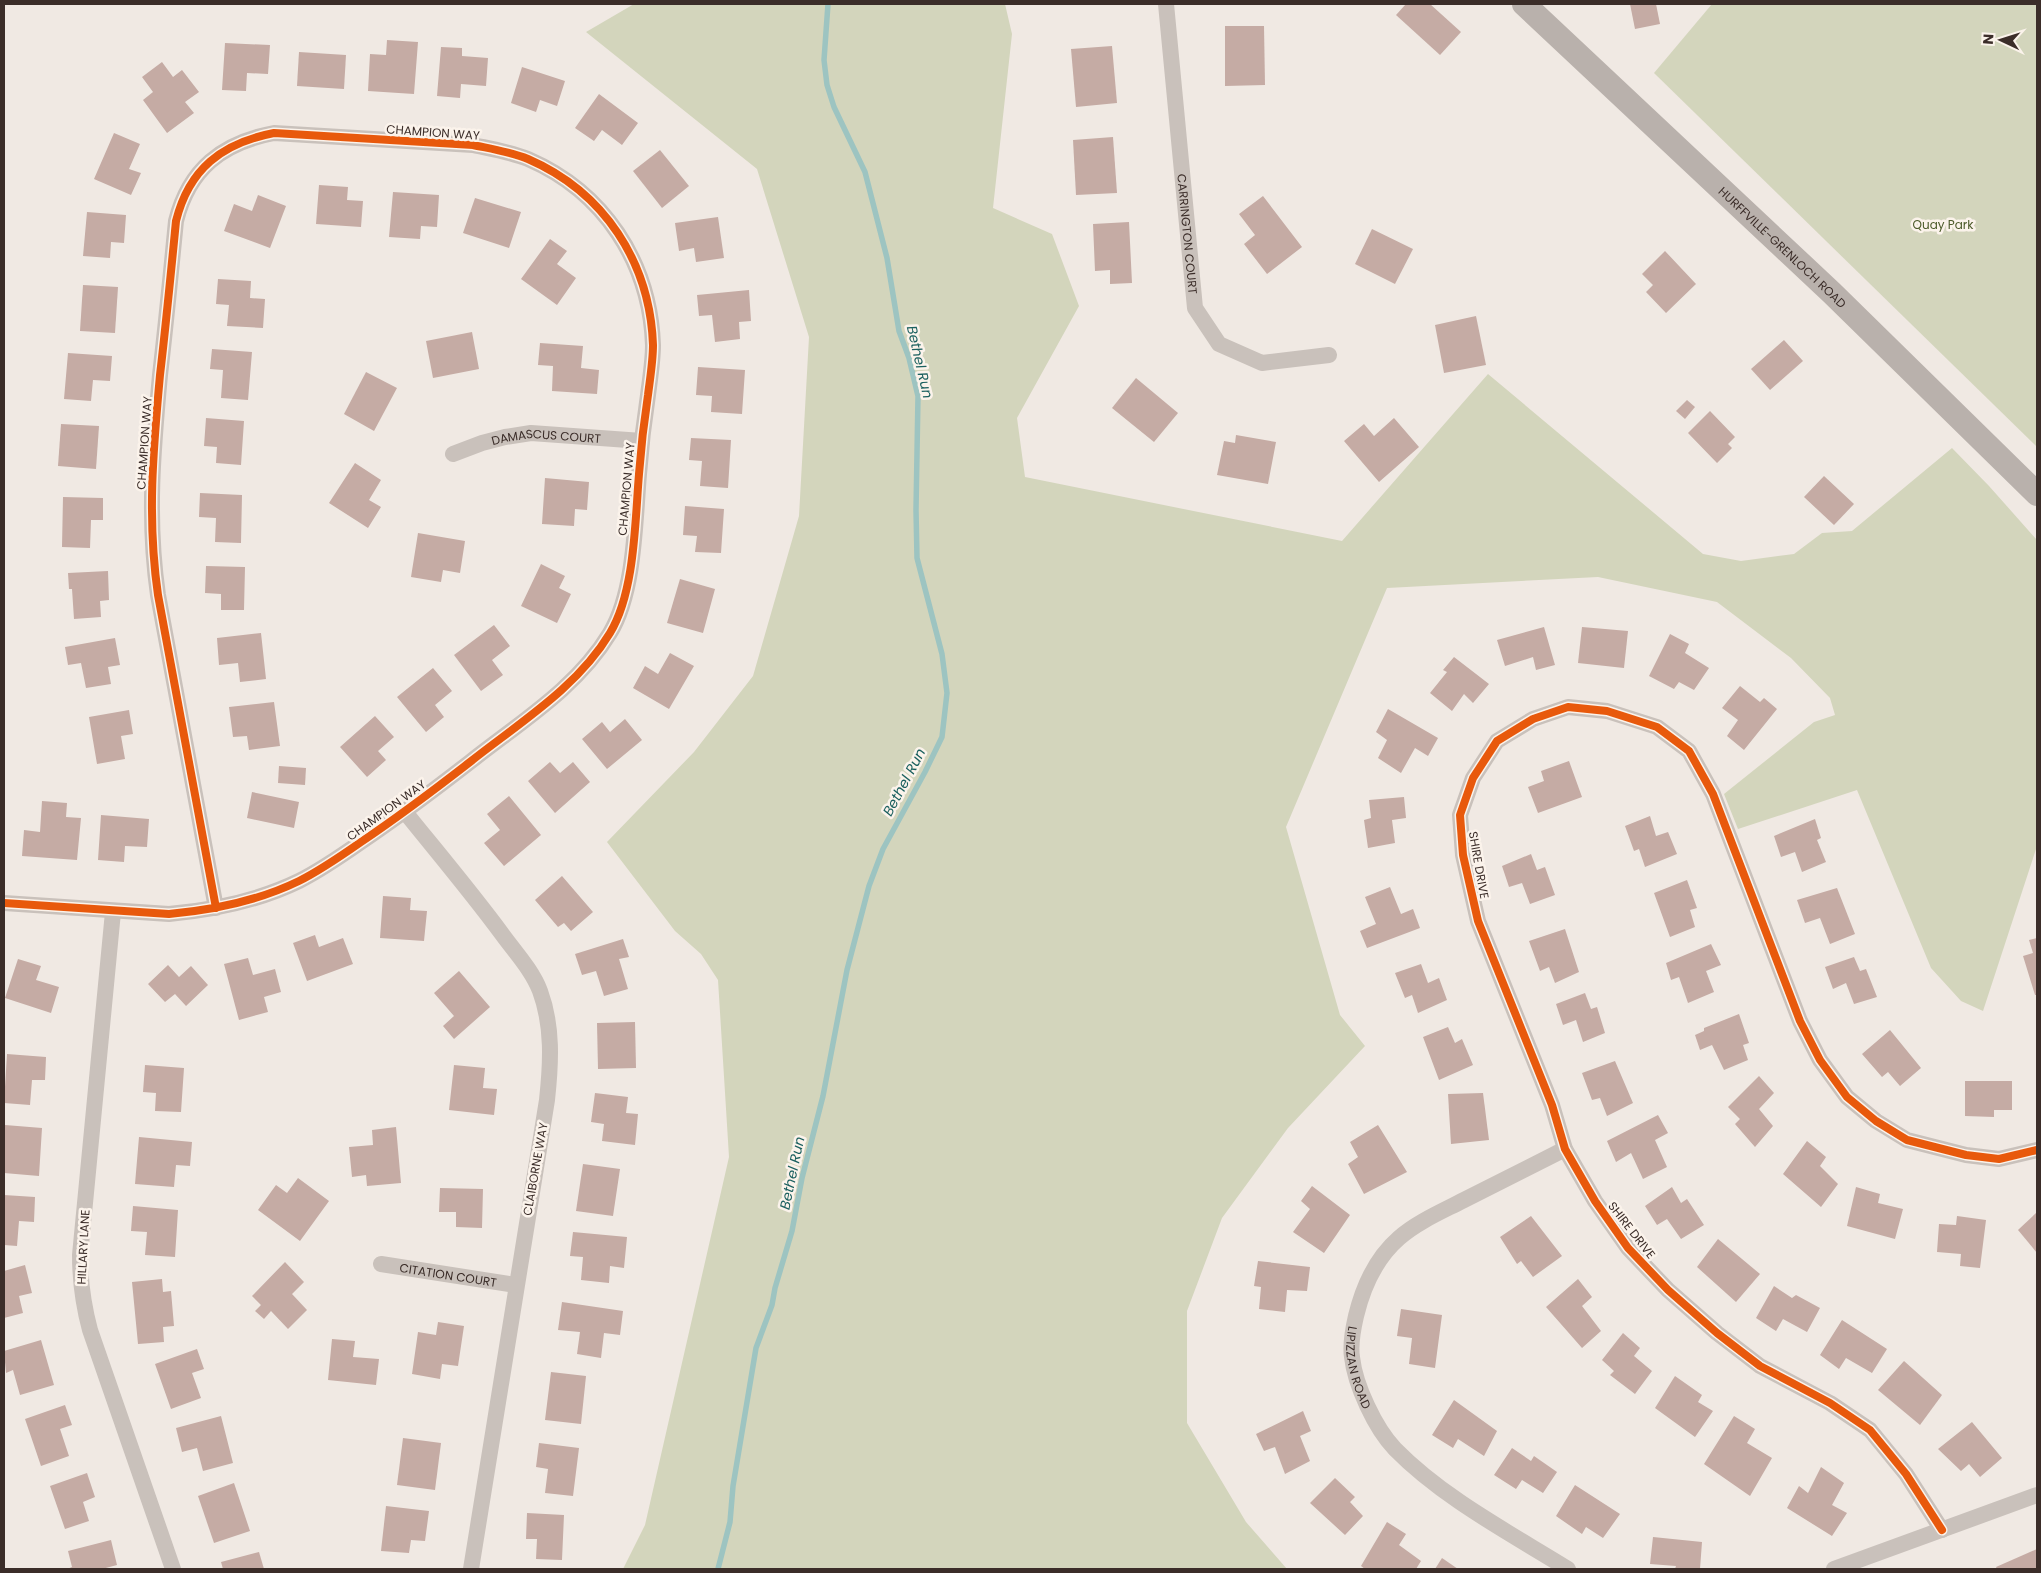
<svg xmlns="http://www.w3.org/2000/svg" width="2041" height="1573" viewBox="0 0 2041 1573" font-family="Poppins,sans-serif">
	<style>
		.green { fill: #d3d5bc }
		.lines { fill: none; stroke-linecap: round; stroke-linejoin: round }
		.stream { stroke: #9dc4c1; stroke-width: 5.5 }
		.building { fill: #c5aba4 }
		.minor { stroke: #c9c1bb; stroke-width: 16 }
		.secondary { stroke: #b9b1ac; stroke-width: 24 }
		.cycleway-casing { stroke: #fbf3eb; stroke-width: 11 }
		.cycleway { stroke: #e8590c; stroke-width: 8 }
		.labels { text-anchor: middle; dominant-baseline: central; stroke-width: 5; stroke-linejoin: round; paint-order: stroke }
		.street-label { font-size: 12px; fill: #3b2d29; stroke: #fbf3eb }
		.park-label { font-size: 12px; fill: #4d5b2b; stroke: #fbf3eb }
		.water-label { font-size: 14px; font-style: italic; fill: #1b605f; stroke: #fbf3eb }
	</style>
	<rect width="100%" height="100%" fill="#f0e9e3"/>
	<g class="green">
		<path d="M634 4H1005L1012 34 993 208 1052 234 1079 306 1017 418 1025 477 1342 541 1488 374 1703 554 1741 561 1794 554 1822 533 1852 531 1952 448 1989 486 2037 540V846L1983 1011 1961 1001 1931 968 1857 790 1738 829 1724 794 1814 722 1835 715 1830 698 1791 658 1717 602 1598 577 1387 588 1286 827 1340 1015 1365 1046 1288 1128 1222 1218 1187 1311V1423L1246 1522 1287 1569H623L645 1525 729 1157 718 980 701 954 675 931 607 842 694 752 753 676 799 516 809 337 757 169 586 32Z"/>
		<path d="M1712 4H2037V447L1654 73Z"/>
	</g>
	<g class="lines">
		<path class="stream" d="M718 1569 730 1522 733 1486 756 1348 772 1305 775 1288 792 1231 802 1178 823 1096 847 970 869 886 883 849 925 772 942 737 947 693 942 654 917 558 916 510 918 396 909 358 899 331 887 258 865 172 834 107 827 85 824 60 828 4"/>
	</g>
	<g class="building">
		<path d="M1406 4H1430L1461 32 1440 55 1396 15Z"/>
		<path d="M1630 4H1656L1660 24 1635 29Z"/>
		<path d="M1225 26H1264L1265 85 1225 86Z"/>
		<path d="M387 40 418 42 414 94 368 91 370 54 386 55Z"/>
		<path d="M225 43 270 45 268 74 247 73 246 91 222 90Z"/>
		<path d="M1112 46 1117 103 1076 107 1071 49Z"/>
		<path d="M441 47 462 48V56L488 58 486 86 461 84 460 98 437 96Z"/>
		<path d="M299 52 346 55 344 89 297 86Z"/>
		<path d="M162 62 173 77 182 70 199 92 185 102 194 113 167 133 143 100 153 92 142 77Z"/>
		<path d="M522 67 565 81 557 106 540 100 536 112 511 103Z"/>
		<path d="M599 94 638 123 622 145 602 130 594 141 575 128Z"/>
		<path d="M114 133 140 144 129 169 141 173 131 195 94 179Z"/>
		<path d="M1113 137 1117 193 1076 195 1073 140Z"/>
		<path d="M660 150 689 186 662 208 633 171Z"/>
		<path d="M319 185 348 187 347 200 363 201 361 227 316 224Z"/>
		<path d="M393 192 439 195 437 227 421 226 420 239 389 237Z"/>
		<path d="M258 195 286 206 270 248 224 231 234 204 252 211Z"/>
		<path d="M1263 196 1302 247 1267 274 1244 244 1255 235 1239 214Z"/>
		<path d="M475 198 521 212 509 248 463 233Z"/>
		<path d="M87 212 126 215 124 243 111 242 110 258 83 256Z"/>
		<path d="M718 217 724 258 696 262 694 248 679 251 675 223Z"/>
		<path d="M1129 222 1132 283 1110 284V270L1095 271 1093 224Z"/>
		<path d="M1372 229 1413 249 1395 284 1355 264Z"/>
		<path d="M550 239 567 251 557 264 576 278 557 305 521 279Z"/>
		<path d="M1665 251 1696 284 1666 313 1646 292 1653 285 1642 274Z"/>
		<path d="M218 279 251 281 250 298 265 299 263 328 227 326 229 305 216 304Z"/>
		<path d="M83 285 118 287 115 333 80 331Z"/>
		<path d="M749 290 751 321 739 322 740 339 715 342 712 315 699 316 697 295Z"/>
		<path d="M1476 316 1486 365 1444 373 1435 325Z"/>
		<path d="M472 332 479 369 433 378 426 341Z"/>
		<path d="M1784 340 1803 361 1770 390 1751 369Z"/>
		<path d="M540 343 583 346 581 368 599 370 597 394 552 391 553 366 538 365Z"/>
		<path d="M212 349 252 352 248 400 221 398 223 370 210 369Z"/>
		<path d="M68 353 112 356 110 381 93 380 91 401 64 399Z"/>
		<path d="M698 367 745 370 742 414 711 412 712 396 696 395Z"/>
		<path d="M366 372 397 388 374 431 344 414Z"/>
		<path d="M1136 378 1178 413 1154 442 1112 408Z"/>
		<path d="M1687 400 1695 407 1685 419 1676 411Z"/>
		<path d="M1710 411 1735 437 1728 444 1732 448 1717 463 1688 433Z"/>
		<path d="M206 418 244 421 241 465 216 463 217 447 204 446Z"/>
		<path d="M1394 418 1419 447 1379 482 1344 441 1364 424 1374 436Z"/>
		<path d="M61 424 99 426 96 469 58 466Z"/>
		<path d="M1236 435 1276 442 1268 484 1217 475 1224 441 1235 443Z"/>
		<path d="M691 438 731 440 728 488 700 486 702 461 689 460Z"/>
		<path d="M355 463 381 480 369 500 381 507 368 528 329 503Z"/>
		<path d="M1824 476 1854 504 1834 525 1804 497Z"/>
		<path d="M545 478 589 482 587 510 575 509 574 526 542 524Z"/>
		<path d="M200 493 242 495 241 543 215 542 216 518 199 517Z"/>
		<path d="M63 497 103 498V520H91L90 548 62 547Z"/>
		<path d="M685 506 724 509 721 553 695 552 697 536 683 535Z"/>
		<path d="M418 533 465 541 460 573 443 570 441 582 411 577Z"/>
		<path d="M541 564 565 576 559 588 571 594 557 623 521 606Z"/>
		<path d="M206 566 245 567 244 610H221V594L205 593Z"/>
		<path d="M108 571 109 600 100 601 101 617 74 619 72 589H69L68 573Z"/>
		<path d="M680 579 715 589 703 633 667 623Z"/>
		<path d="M494 625 510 646 492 660 503 675 481 691 454 655Z"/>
		<path d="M1544 627 1555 665 1536 670 1533 657 1505 666 1497 640Z"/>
		<path d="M1582 627 1628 631 1624 668 1578 663Z"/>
		<path d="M261 633 266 679 240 682 238 663 219 665 217 638Z"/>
		<path d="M1670 634 1689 644 1685 653 1709 668 1694 690 1679 682 1674 689 1649 676Z"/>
		<path d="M115 638 120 665 108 667 111 684 86 688 81 663 68 665 65 647Z"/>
		<path d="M670 653 694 666 669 709 633 688 645 666 658 674Z"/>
		<path d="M1454 657 1489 684 1473 703 1464 694 1452 711 1430 693 1447 672 1443 670Z"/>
		<path d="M433 668 452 691 435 705 444 717 426 732 397 697Z"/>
		<path d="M1740 686 1760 702 1764 698 1777 709 1744 750 1727 736 1738 720 1722 708Z"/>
		<path d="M274 702 280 746 249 750 247 736 233 737 229 707Z"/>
		<path d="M1388 709 1438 738 1428 756 1415 748 1401 773 1378 758 1387 740 1376 732Z"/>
		<path d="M129 710 133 734 121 736 125 759 97 764 89 717Z"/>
		<path d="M375 716 394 737 378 751 386 760 367 777 340 747Z"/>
		<path d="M625 719 642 740 607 769 582 739 602 722 610 732Z"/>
		<path d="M1569 761 1582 797 1538 813 1528 787 1544 781 1541 771Z"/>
		<path d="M550 762 560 773 573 762 590 782 555 813 528 781Z"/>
		<path d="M279 766 306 768 305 785 278 783Z"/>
		<path d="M252 792 299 802 294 828 247 818Z"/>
		<path d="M509 796 541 835 504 866 484 843 500 830 487 814Z"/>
		<path d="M1404 797 1406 818 1392 820 1395 843 1368 848 1364 820 1371 818 1369 800Z"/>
		<path d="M42 801 67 803 66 817 81 818 77 860 22 856 24 830 40 832Z"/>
		<path d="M101 815 149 819 147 847 125 846 124 862 98 860Z"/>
		<path d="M1650 816 1656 836 1668 832 1677 854 1645 867 1639 849 1634 851 1625 826Z"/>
		<path d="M1815 819 1821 838 1817 840 1826 862 1802 872 1795 852 1781 857 1774 836Z"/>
		<path d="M1531 854 1537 870 1545 867 1555 895 1530 904 1522 883 1509 887 1502 866Z"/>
		<path d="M562 876 593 912 571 931 564 923 558 927 535 900Z"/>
		<path d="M1687 880 1697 908 1690 910 1695 927 1670 937 1654 893Z"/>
		<path d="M1390 887 1401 914 1413 909 1420 928 1367 948 1360 931 1376 924 1365 897Z"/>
		<path d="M1837 888 1855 934 1830 944 1820 918 1805 923 1797 900Z"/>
		<path d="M383 896 411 898 410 910 427 911 424 941 380 938Z"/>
		<path d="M1565 929 1579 972 1555 983 1549 967 1540 971 1529 941Z"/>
		<path d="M315 935 319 947 343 938 353 964 307 981 293 943Z"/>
		<path d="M2037 938V995H2035L2023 956 2033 953 2029 940Z"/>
		<path d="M623 939 629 957 619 959 628 989 604 996 596 971 582 975 575 954Z"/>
		<path d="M1711 944 1721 965 1706 971 1714 992 1688 1003 1679 977 1671 980 1666 963Z"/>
		<path d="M1854 957 1860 971 1866 969 1877 997 1854 1004 1846 983 1833 989 1825 967Z"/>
		<path d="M248 958 253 975 275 969 281 992 264 997 268 1012 239 1020 224 964Z"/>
		<path d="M18 959 41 966 36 980 59 987 51 1013 5 998Z"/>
		<path d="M1421 964 1428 983 1439 978 1447 1000 1418 1013 1412 995 1405 998 1395 973Z"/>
		<path d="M168 965 179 977 191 966 208 985 186 1006 175 994 165 1002 148 984Z"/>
		<path d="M459 971 490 1007 454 1039 443 1026 454 1016 434 993Z"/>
		<path d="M1585 993 1591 1009 1597 1007 1605 1033 1583 1042 1576 1020 1563 1025 1556 1004Z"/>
		<path d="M1739 1014 1749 1043 1743 1045 1748 1060 1724 1070 1712 1045 1700 1050 1695 1035 1704 1031V1028Z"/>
		<path d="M635 1022 636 1068 598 1069 597 1023Z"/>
		<path d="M1448 1027 1455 1043 1462 1039 1473 1065 1439 1080 1423 1037Z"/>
		<path d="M1890 1030 1921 1068 1900 1086 1888 1072 1882 1077 1862 1054Z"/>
		<path d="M7 1054 46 1057 45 1080H32L30 1105 4 1103Z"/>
		<path d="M1615 1061 1633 1103 1607 1116 1600 1098 1592 1100 1582 1073Z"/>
		<path d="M145 1065 184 1068 181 1112 155 1111 156 1093 143 1092Z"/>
		<path d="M454 1065 485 1068 483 1088 497 1089 494 1115 449 1110Z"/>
		<path d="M1759 1076 1774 1093 1759 1109 1773 1126 1755 1147 1735 1124 1740 1119 1728 1107Z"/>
		<path d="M1965 1081H2012V1110H1994V1117L1965 1116Z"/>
		<path d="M595 1093 628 1097 626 1113 638 1114 635 1145 602 1141 604 1124 591 1122Z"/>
		<path d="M1483 1093 1489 1140 1451 1144 1448 1094Z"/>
		<path d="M1658 1115 1668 1133 1655 1140 1667 1167 1643 1179 1631 1153 1616 1162 1607 1141Z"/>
		<path d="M5 1125 42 1128 39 1176 4 1173Z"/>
		<path d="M1378 1125 1407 1172 1364 1194 1348 1164 1358 1157 1350 1142Z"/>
		<path d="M396 1127 401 1183 367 1186 366 1175 352 1177 349 1147 373 1145 372 1130Z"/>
		<path d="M139 1137 192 1142 190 1166 176 1165 174 1187 135 1184Z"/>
		<path d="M1807 1141 1826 1157 1820 1166 1838 1184 1821 1207 1783 1174Z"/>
		<path d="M583 1164 620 1169 613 1216 576 1211Z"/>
		<path d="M298 1178 329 1201 300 1241 258 1210 276 1185 287 1193Z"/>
		<path d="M1312 1186 1350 1215 1324 1253 1293 1232 1310 1209 1301 1201Z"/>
		<path d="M1672 1187 1681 1203 1687 1199 1704 1225 1681 1239 1667 1219 1657 1225 1645 1206Z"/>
		<path d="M1856 1187 1880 1194 1878 1203 1903 1209 1895 1239 1847 1226Z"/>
		<path d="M440 1188 483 1189 482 1228 456 1227V1212H439Z"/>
		<path d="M4 1195 35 1197 34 1222 19 1221 17 1246 4 1245Z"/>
		<path d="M133 1206 178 1210 175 1257 145 1255 147 1232 131 1231Z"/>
		<path d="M2036 1213 2037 1215V1253L2018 1230Z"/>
		<path d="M1531 1216 1562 1256 1533 1277 1521 1261 1517 1264 1500 1237Z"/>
		<path d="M1957 1216 1986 1220 1980 1268 1960 1266 1961 1254 1937 1252 1939 1224 1956 1225Z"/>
		<path d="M573 1232 627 1237 624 1268 610 1266 609 1283 581 1280 583 1257 570 1256Z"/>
		<path d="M1718 1239 1760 1274 1736 1302 1697 1267Z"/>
		<path d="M1258 1261 1310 1267 1307 1291 1287 1290 1285 1312 1259 1309 1261 1287 1254 1286Z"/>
		<path d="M285 1262 304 1282 292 1294 307 1310 288 1329 271 1311 264 1319 255 1311 261 1305 252 1296Z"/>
		<path d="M25 1265 32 1293 19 1296 23 1313 4 1318V1271Z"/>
		<path d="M162 1279 163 1292 171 1291 174 1326 163 1327 164 1342 138 1344 132 1282Z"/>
		<path d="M1578 1279 1592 1297 1582 1306 1601 1331 1582 1348 1546 1307Z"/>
		<path d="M1774 1286 1792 1298 1796 1295 1820 1308 1807 1332 1783 1319 1776 1331 1756 1318Z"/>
		<path d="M562 1302 623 1311 620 1335 604 1333 601 1358 577 1354 580 1332 558 1330Z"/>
		<path d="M1401 1309 1442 1315 1435 1368 1409 1364 1412 1338 1397 1336Z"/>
		<path d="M1842 1320 1887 1349 1872 1373 1846 1358 1839 1369 1820 1355Z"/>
		<path d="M438 1322 464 1326 458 1366 442 1364 440 1379 412 1374 418 1332 436 1335Z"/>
		<path d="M1623 1333 1640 1348 1634 1356 1652 1371 1635 1394 1610 1375 1614 1371 1602 1360Z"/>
		<path d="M332 1339 355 1341 353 1357 379 1359 376 1385 328 1380Z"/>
		<path d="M41 1340 54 1385 20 1395 13 1370 6 1373 4 1351Z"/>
		<path d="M197 1349 204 1369 192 1373 201 1398 171 1409 155 1364Z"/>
		<path d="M1904 1361 1942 1395 1920 1425 1878 1390Z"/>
		<path d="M551 1372 586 1376 581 1424 545 1420Z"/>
		<path d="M1675 1376 1702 1395 1698 1402 1713 1411 1695 1437 1655 1408Z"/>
		<path d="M1454 1400 1497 1431 1484 1456 1458 1439 1453 1448 1432 1435Z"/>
		<path d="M65 1405 72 1425 60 1429 69 1456 41 1466 25 1419Z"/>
		<path d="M1303 1411 1311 1431 1300 1436 1310 1461 1285 1474 1275 1447 1264 1451 1256 1434Z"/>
		<path d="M221 1416 233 1463 203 1471 197 1448 182 1452 176 1428Z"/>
		<path d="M1734 1416 1755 1429 1747 1443 1772 1458 1750 1496 1704 1464Z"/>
		<path d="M1972 1422 2002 1458 1980 1477 1969 1464 1961 1471 1938 1449Z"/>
		<path d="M403 1438 441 1443 435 1490 397 1485Z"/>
		<path d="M539 1443 579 1448 573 1496 545 1493 548 1469 536 1467Z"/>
		<path d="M1512 1448 1531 1461 1534 1456 1557 1472 1543 1493 1522 1480 1516 1489 1494 1475Z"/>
		<path d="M1821 1467 1844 1483 1832 1505 1847 1513 1832 1536 1787 1508 1799 1486 1808 1493Z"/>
		<path d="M87 1473 95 1497 83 1502 89 1521 65 1529 50 1486Z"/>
		<path d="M1335 1478 1355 1497 1350 1502 1363 1516 1345 1535 1310 1503Z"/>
		<path d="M234 1483 250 1531 214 1543 198 1496Z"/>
		<path d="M1575 1485 1620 1514 1603 1538 1586 1527 1582 1534 1556 1516Z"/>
		<path d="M386 1506 429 1511 425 1541 411 1540 409 1553 381 1551Z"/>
		<path d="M527 1513 564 1515 562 1560 536 1559 537 1539H526Z"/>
		<path d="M1387 1522 1406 1534 1399 1545 1421 1561 1416 1569H1365L1361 1566Z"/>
		<path d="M1653 1537 1702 1542 1700 1569H1675L1676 1566 1650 1564Z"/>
		<path d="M111 1540 117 1565 102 1569H67L72 1567 68 1551Z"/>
		<path d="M2037 1549V1569H1997L1996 1567Z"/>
		<path d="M259 1552 264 1569H223L221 1562Z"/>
		<path d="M1442 1558 1458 1569H1435Z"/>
	</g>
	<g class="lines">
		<g class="minor">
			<path id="s1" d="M1166 4 1195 308 1219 344 1262 363 1329 355"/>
			<path id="s2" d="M453 454 482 443 505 437 531 433 642 441"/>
			<path d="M405 812C438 853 471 892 502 934 515 952 532 970 540 991 553 1026 551 1063 547 1100L471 1569"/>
			<path d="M4 903 169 914C213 910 258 901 299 881 321 870 341 856 361 842 398 817 434 790 470 762 519 723 577 688 610 633 635 592 635 521 639 474 641 447 644 421 648 395 650 379 653 361 653 345 650 262 604 192 528 159 511 152 492 149 473 145L274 133C222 143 189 169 176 221 171 272 166 324 160 375 153 451 147 519 158 595L216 908"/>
			<path d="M113 912 80 1255C80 1281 83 1304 90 1330L173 1569"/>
			<path id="s3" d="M1565 1149C1532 1166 1498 1183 1464 1200 1443 1211 1417 1222 1399 1238 1376 1258 1363 1287 1356 1316 1353 1329 1350 1344 1352 1357 1355 1385 1375 1428 1395 1449 1443 1498 1510 1533 1568 1569"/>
			<path id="s4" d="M381 1264 516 1285"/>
			<path d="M1942 1530 1906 1474 1870 1430 1830 1403 1760 1366 1717 1333 1668 1290 1628 1248 1595 1201 1565 1149 1552 1105 1478 921 1463 855 1460 815 1473 778 1497 741 1533 719 1568 707 1607 711 1657 727 1689 751 1713 794 1800 1021 1820 1060 1847 1097 1876 1121 1907 1140 1966 1155 1999 1159 2037 1150"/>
			<path d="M1834 1569 2037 1495"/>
		</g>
		<path class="secondary" id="s5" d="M1524 4 1832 293 2037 494"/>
		<defs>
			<g id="cycleway">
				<path d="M4 903 169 914C213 910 258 901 299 881 321 870 341 856 361 842 398 817 434 790 470 762 519 723 577 688 610 633 635 592 635 521 639 474 641 447 644 421 648 395 650 379 653 361 653 345 650 262 604 192 528 159 511 152 492 149 473 145L274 133C222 143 189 169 176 221 171 272 166 324 160 375 153 451 147 519 158 595L216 908"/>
				<path d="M1942 1530 1906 1474 1870 1430 1830 1403 1760 1366 1717 1333 1668 1290 1628 1248 1595 1201 1565 1149 1552 1105 1478 921 1463 855 1460 815 1473 778 1497 741 1533 719 1568 707 1607 711 1657 727 1689 751 1713 794 1800 1021 1820 1060 1847 1097 1876 1121 1907 1140 1966 1155 1999 1159 2037 1150"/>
			</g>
		</defs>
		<use href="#cycleway" class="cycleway-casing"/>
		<use href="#cycleway" class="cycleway"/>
	</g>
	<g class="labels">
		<g class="street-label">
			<text transform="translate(433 132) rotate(4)">CHAMPION WAY</text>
			<text stroke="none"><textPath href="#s1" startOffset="231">CARRINGTON COURT</textPath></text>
			<text stroke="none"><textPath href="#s5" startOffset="355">HURFFVILLE-GRENLOCH ROAD</textPath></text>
			<text stroke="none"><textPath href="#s2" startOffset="96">DAMASCUS COURT</textPath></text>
			<text transform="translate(144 443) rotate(-86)">CHAMPION WAY</text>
			<text transform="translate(626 489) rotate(-85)">CHAMPION WAY</text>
			<text transform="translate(386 810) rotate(-36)">CHAMPION WAY</text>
			<text transform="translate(1479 865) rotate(80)">SHIRE DRIVE</text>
			<text transform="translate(535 1169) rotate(-80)">CLAIBORNE WAY</text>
			<text transform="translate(1632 1230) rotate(52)">SHIRE DRIVE</text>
			<text transform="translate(83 1247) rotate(-87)">HILLARY LANE</text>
			<text stroke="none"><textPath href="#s4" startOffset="68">CITATION COURT</textPath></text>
			<text stroke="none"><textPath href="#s3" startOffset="332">LIPIZZAN ROAD</textPath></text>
		</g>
		<g class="park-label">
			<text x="1943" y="224">Quay Park</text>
		</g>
		<g class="water-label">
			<text transform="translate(920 362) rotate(77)">Bethel Run</text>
			<text transform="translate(904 782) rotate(-62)">Bethel Run</text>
			<text transform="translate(792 1173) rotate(-78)">Bethel Run</text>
		</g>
	</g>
	<rect width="2041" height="1573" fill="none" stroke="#3b2d29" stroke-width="10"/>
	<g transform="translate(2001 40) rotate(274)" stroke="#fbf3eb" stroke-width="4" paint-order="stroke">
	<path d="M0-4L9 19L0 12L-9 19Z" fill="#3b2d29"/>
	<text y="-8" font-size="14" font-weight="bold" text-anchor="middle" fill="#3b2d29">N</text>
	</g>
</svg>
